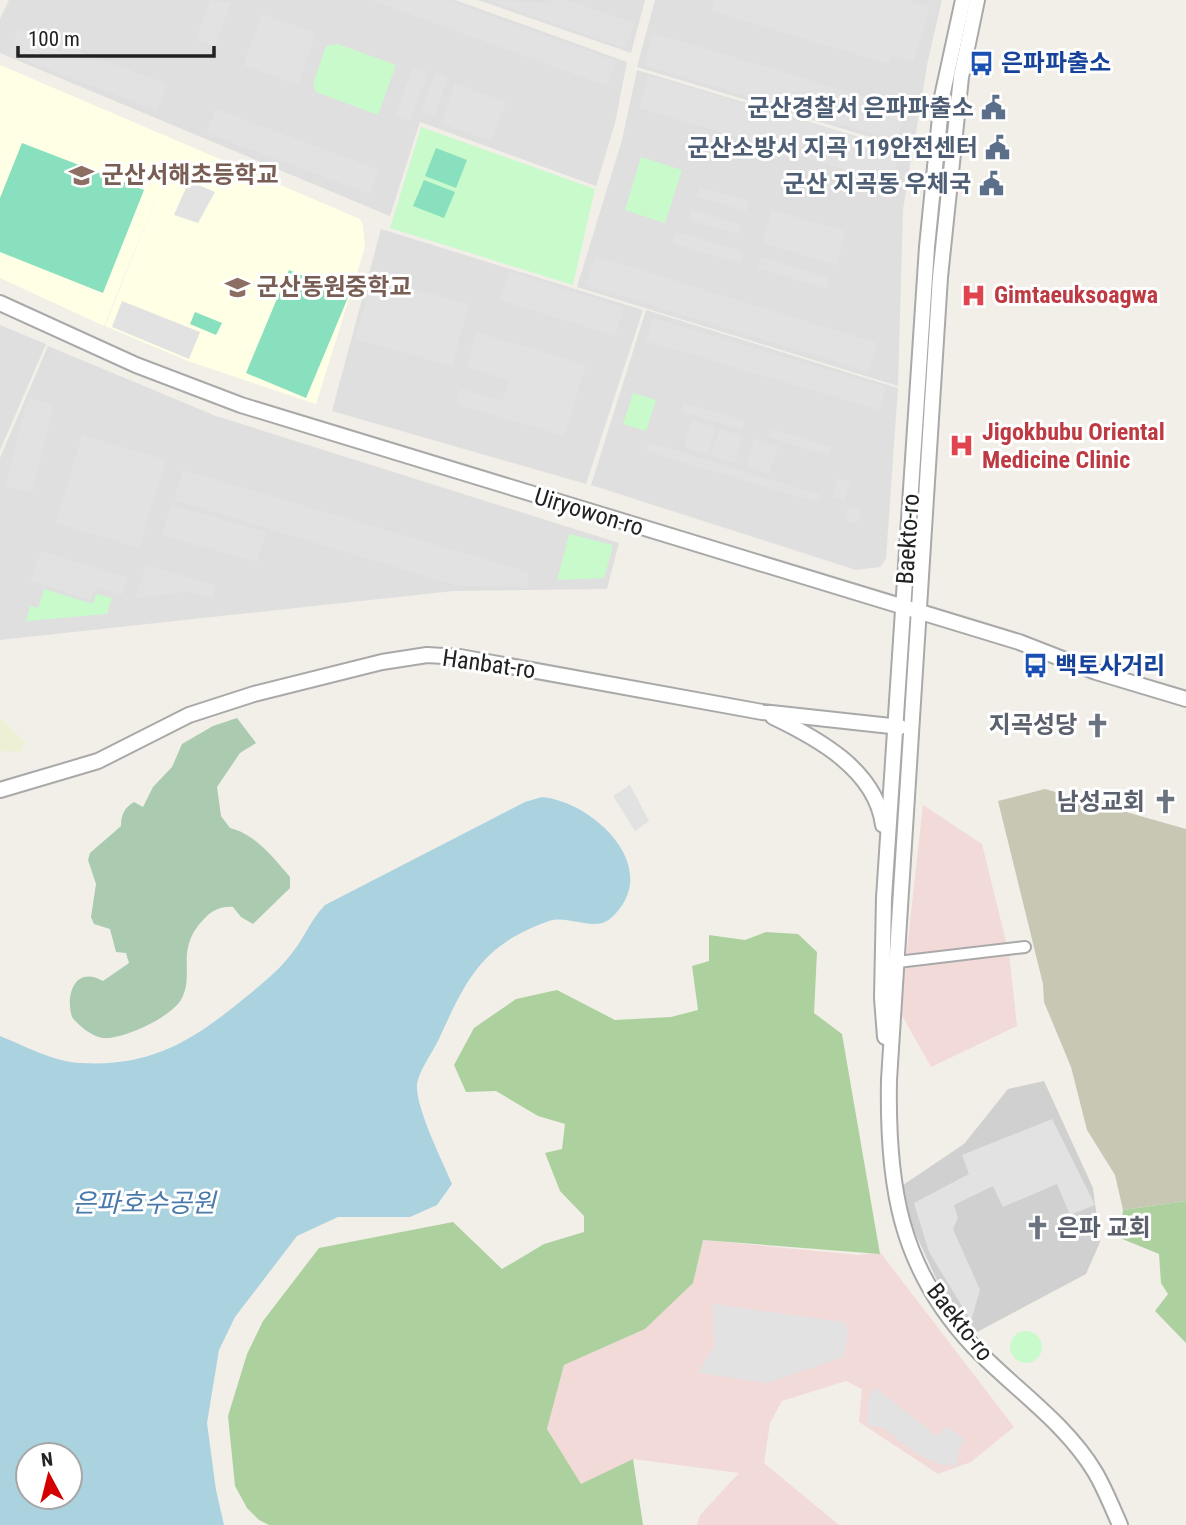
<svg xmlns="http://www.w3.org/2000/svg" width="1186" height="1525" viewBox="0 0 1186 1525" font-family="'Roboto Condensed','Noto Sans KR',sans-serif">
	<style>
		.residential { fill: #e0dfdf }
		.commercial { fill: #f2dad9 }
		.education { fill: #ffffe5 }
		.religious { fill: #d0d0d0 }
		.construction { fill: #c7c7b4 }
		.farmland { fill: #eef0d5 }
		.forest { fill: #add19e }
		.cemetery { fill: #aacbaf }
		.park { fill: #c8facc }
		.pitch { fill: #88e0be }
		.parking { fill: #e2e2e2 }
		.water { fill: #aad3df; fill-rule: evenodd }
		.lines { fill: none; stroke-linecap: round; stroke-linejoin: round }
		.minor-casing { stroke: #a9a9a9; stroke-width: 14 }
		.tertiary-casing { stroke: #a9a9a9; stroke-width: 18 }
		.minor { stroke: #fff; stroke-width: 10 }
		.tertiary { stroke: #fff; stroke-width: 14 }
		.labels { text-anchor: middle; dominant-baseline: central; stroke-width: 6; stroke-linejoin: round; paint-order: stroke }
		.transit-label { font-size: 24px; font-weight: bold; fill: #164399; stroke: #fff; text-anchor: start }
		.service-label { font-size: 24px; font-weight: bold; fill: #4e5e75; stroke: #fff; text-anchor: end }
		.education-label { font-size: 24px; font-weight: bold; fill: #785e54; stroke: #fff; text-anchor: start }
		.health-label { font-size: 24px; font-weight: bold; fill: #be3a42; stroke: #fff; text-anchor: start }
		.street-label { font-size: 24px; fill: #222; stroke: #fff }
		.worship-label { font-size: 24px; font-weight: bold; fill: #5b616d; stroke: #fff; text-anchor: end }
		.water-label { font-size: 26px; font-style: italic; fill: #4a7aab; stroke: #fff }
	</style>
	<rect width="100%" height="100%" fill="#f2efe9"/>
	<g class="residential">
		<path d="M9 0H455L627 62 615 123 596 186 420 122 390 216 0 53V19Z"/>
		<path d="M478 0H645L631 53Z"/>
		<path d="M655 0H942L928 60 913 150 637 67Z"/>
		<path d="M637 70 912 153 903 210 898 386 577 287 622 140Z"/>
		<path d="M381 229 643 310 586 484 332 411Z"/>
		<path d="M646 310 898 388 886 559 880 567 856 570 591 485Z"/>
		<path d="M0 325 46 344 0 450Z"/>
		<path d="M48 346 216 416 619 543 607 589 454 591 0 640V458Z"/>
	</g>
	<g class="commercial">
		<path d="M923 805 982 844 1009 954 1017 1026 931 1067 900 1012Z"/>
		<path d="M703 1240 859 1255 880 1252 1014 1427 971 1462 938 1474 859 1422 862 1389 846 1381 782 1401 770 1423 764 1463 839 1525H697L700 1515 739 1473 633 1459 581 1485 547 1429 564 1365 645 1329Z"/>
	</g>
	<path class="education" d="M0 65 360 219 363 225 365 247 316 404 188 361 105 326 171 161 104 326 0 278Z"/>
	<path class="religious" d="M1044 1081 1093 1188 1100 1242 1086 1274 977 1332 940 1287 911 1224 903 1185 964 1144 1008 1089Z"/>
	<path class="construction" d="M1045 789 1186 829V1201L1123 1210 1115 1175 1087 1130 1071 1067 1044 1002 1043 984 998 801Z"/>
	<path class="farmland" d="M0 718 25 742 21 752 0 751Z"/>
	<g class="forest">
		<path d="M766 932 798 934 817 952 814 1013 842 1034 880 1254 703 1240 693 1283 645 1329 564 1365 547 1429 581 1484 633 1459 643 1525H269L259 1520 247 1508 235 1486 228 1416 247 1354 263 1321 319 1248 453 1222 502 1269 544 1244 584 1232V1216L560 1191 545 1153 562 1149 565 1124 538 1116 496 1091 466 1092 454 1065 474 1028 516 999 557 990 615 1020 671 1017 698 1010 692 966 709 961V935L745 940Z"/>
		<path d="M1186 1201V1343L1155 1311 1168 1294 1161 1283 1159 1254 1120 1238 1123 1210Z"/>
	</g>
	<path class="cemetery" d="M237 718 256 743 240 753 217 787 221 816 230 828C255 834 273 857 290 877V888L253 924 241 917 233 907C221 906 213 910 205 918 174 949 195 972 182 998 173 1017 122 1040 103 1038 91 1036 79 1026 72 1017 65 995 75 965 103 981L129 963 126 953 116 952 110 929 94 924 91 917 96 884 88 860 90 853 121 826C121 815 124 808 134 802L143 807 153 787 172 767 182 744 213 726Z"/>
	<g class="park">
		<path d="M338 44 396 65 378 115 316 92 313 84 326 46Z"/>
		<path d="M421 127 595 189 573 285 390 228Z"/>
		<path d="M641 157 682 170 665 223 625 210Z"/>
		<path d="M633 393 656 400 646 431 623 424Z"/>
		<path d="M569 534 613 545 604 578 557 580Z"/>
		<path d="M44 589 93 604 96 594 112 598 107 614 26 621 30 606 38 608Z"/>
		<circle cx="1026" cy="1347" r="16"/>
	</g>
	<g class="pitch">
		<path d="M22 143 144 190 103 293 0 252V198Z"/>
		<path d="M436 148 467 160 456 188 425 176Z"/>
		<path d="M424 180 455 192 444 218 413 206Z"/>
		<path d="M289 270 349 295 306 398 246 373Z"/>
		<path d="M195 312 222 323 216 335 190 324Z"/>
	</g>
	<g class="parking">
		<path d="M210 0 231 3 215 46 196 40Z"/>
		<path d="M371 0H447L616 61 607 86Z"/>
		<path d="M487 0 550 3 551 0H566L634 23 625 48Z"/>
		<path d="M715 0H906L930 7 914 61 893 55 889 64 711 11Z"/>
		<path d="M262 14 316 33 298 85 243 65Z"/>
		<path d="M19 29 167 84 157 110 9 55Z"/>
		<path d="M653 33 906 109 896 141 644 65Z"/>
		<path d="M413 67 428 72 410 121 395 116Z"/>
		<path d="M435 73 448 78 434 117 421 112Z"/>
		<path d="M649 75 901 151 890 183 639 108Z"/>
		<path d="M455 83 506 102 491 141 441 123Z"/>
		<path d="M216 109 379 170 370 194 206 133Z"/>
		<path d="M189 181 215 192 198 223 174 215Z"/>
		<path d="M699 187 749 201 746 211 696 196Z"/>
		<path d="M692 210 742 225 739 234 689 220Z"/>
		<path d="M772 210 846 231 836 265 762 243Z"/>
		<path d="M676 232 744 252 741 264 672 243Z"/>
		<path d="M595 256 877 343 869 372 586 285Z"/>
		<path d="M761 257 829 278 826 289 758 268Z"/>
		<path d="M509 271 624 308 615 336 500 300Z"/>
		<path d="M372 278 469 304 452 366 355 339Z"/>
		<path d="M122 301 200 332 189 359 112 327Z"/>
		<path d="M653 318 886 387 879 410 646 341Z"/>
		<path d="M477 332 586 365 564 436 456 404 460 389 503 401 509 380 466 367Z"/>
		<path d="M28 398 54 405 32 492 6 486Z"/>
		<path d="M683 403 745 421 742 430 681 411Z"/>
		<path d="M692 420 716 428 708 455 684 447Z"/>
		<path d="M719 429 743 436 735 463 711 456Z"/>
		<path d="M770 429 832 447 829 456 768 437Z"/>
		<path d="M82 435 166 460 139 548 56 523Z"/>
		<path d="M754 439 778 447 769 474 746 466Z"/>
		<path d="M648 442 821 495 819 503 646 451Z"/>
		<path d="M183 470 528 572V586H458L174 500Z"/>
		<path d="M838 479 850 482 845 500 833 497Z"/>
		<path d="M171 505 266 532 257 562 162 535Z"/>
		<circle cx="853" cy="515" r="8"/>
		<path d="M41 551 128 578 122 595 96 587 91 600 31 581Z"/>
		<path d="M146 565 216 586 212 598 187 591 135 599Z"/>
		<path d="M630 785 649 821 635 831 613 796Z"/>
		<path d="M1052 1119 1095 1205 1070 1215 1057 1184 1003 1207 993 1186 954 1205 958 1218 953 1229 980 1290 971 1321 929 1252 914 1203 969 1174 962 1155Z"/>
		<path d="M713 1304 844 1322 848 1332 844 1357 767 1383 698 1373 714 1347Z"/>
		<path d="M874 1387 937 1436 948 1427 965 1439 958 1451 957 1466 938 1464 917 1454 882 1427 867 1425 869 1397Z"/>
	</g>
	<path class="water" d="M542 797C594 802 665 869 611 918 595 933 568 914 549 921 481 945 466 980 438 1041 432 1053 419 1071 417 1084 415 1107 443 1162 452 1184L437 1205 410 1217H338L297 1236 235 1317 219 1350 207 1423 216 1490 224 1525H0V1036C25 1046 54 1062 81 1063 149 1067 191 1042 241 1001 259 986 278 972 292 953 305 937 311 919 325 905L525 802ZM28 1455H70V1497H28Z"/>
	<g class="lines">
		<defs>
			<path id="minor" d="M889 963 1025 947"/>
			<g id="tertiary">
				<path d="M977 0 961 77 940 277 889 1080C887 1184 899 1267 973 1346 1013 1388 1065 1422 1095 1472 1105 1489 1112 1507 1120 1525"/>
				<path d="M0 303 136 365 241 405 1019 642 1096 672 1186 699"/>
				<path d="M773 717C817 738 876 770 883 825"/>
				<path d="M0 790 98 761 189 715 254 694 382 662 427 655 460 657 762 712 900 727"/>
				<path d="M885 1037 882 998 884 898 927 247 942 97 963 0"/>
			</g>
		</defs>
		<use href="#minor" class="minor-casing"/>
		<use href="#tertiary" class="tertiary-casing"/>
		<use href="#minor" class="minor"/>
		<use href="#tertiary" class="tertiary"/>
	</g>
	<defs>
		<symbol id="bus-bare" viewBox="-9 -9 18 18"><path d="M-5-6H5V4H4V6H2V4H-2V6H-4V4H-5ZM-3.5-4V0h7V-4ZM-3.5 1.2v1.5H-2V1.2ZM2 1.2v1.5H3.5V1.2Z" fill="#1a4fb4" stroke="#fff" stroke-width="2.5" paint-order="stroke"/></symbol>
		<symbol id="civic-bare" viewBox="-9 -9 18 18"><path d="M-.6-6.5H3V-4.5H.6V-3L4-1V1h2V6H-6V1h2V-1L-.6-3ZM-1.2 2.5V6h2.4V2.5Z" fill="#5c6f8a" stroke="#fff" stroke-width="2.5" paint-order="stroke"/></symbol>
		<symbol id="school-bare" viewBox="-9 -9 18 18"><path d="M0-5L7-2L0 1L-7-2ZM-4 1L0 2.5L4 1V4Q0 6-4 4Z" fill="#8d6e63" stroke="#fff" stroke-width="2.5" paint-order="stroke"/></symbol>
		<symbol id="hospital-bare" viewBox="-9 -9 18 18"><path d="M-5-5h3v3.5h4V-5h3V5h-3V1.5h-4V5h-3Z" fill="#e0444e" stroke="#fff" stroke-width="2.5" paint-order="stroke"/></symbol>
		<symbol id="church-bare" viewBox="-9 -9 18 18"><path d="M-1.2-6h2.4v3.5h3.3v2.4h-3.3V6h-2.4V-.1h-3.3v-2.4h3.3Z" fill="#6b7280" stroke="#fff" stroke-width="2.5" paint-order="stroke"/></symbol>
	</defs>
	<g fill-rule="evenodd">
		<use href="#bus-bare" x="964" y="46" width="35" height="35"/>
		<use href="#civic-bare" x="976" y="90" width="35" height="35"/>
		<use href="#civic-bare" x="980" y="130" width="35" height="35"/>
		<use href="#school-bare" x="64" y="158" width="35" height="35"/>
		<use href="#civic-bare" x="974" y="166" width="35" height="35"/>
		<use href="#school-bare" x="220" y="270" width="35" height="35"/>
		<use href="#hospital-bare" x="956" y="278" width="35" height="35"/>
		<use href="#hospital-bare" x="944" y="428" width="35" height="35"/>
		<use href="#bus-bare" x="1018" y="648" width="35" height="35"/>
		<use href="#church-bare" x="1080" y="708" width="35" height="35"/>
		<use href="#church-bare" x="1148" y="784" width="35" height="35"/>
		<use href="#church-bare" x="1020" y="1210" width="35" height="35"/>
	</g>
	<g class="labels">
		<g class="transit-label">
			<text x="1001" y="63">은파파출소</text>
			<text x="1055" y="666">백토사거리</text>
		</g>
		<g class="service-label">
			<text x="974" y="108">군산경찰서 은파파출소</text>
			<text x="978" y="148">군산소방서 지곡 119안전센터</text>
			<text x="971" y="184">군산 지곡동 우체국</text>
		</g>
		<g class="education-label">
			<text x="102" y="175">군산서해초등학교</text>
			<text x="257" y="287">군산동원중학교</text>
		</g>
		<g class="health-label">
			<text x="994" y="295">Gimtaeuksoagwa</text>
			<text x="982" y="432">Jigokbubu Oriental<tspan x="982" dy="28">Medicine Clinic</tspan></text>
		</g>
		<g class="street-label">
			<text transform="translate(589 512) rotate(17)">Uiryowon-ro</text>
			<text transform="translate(908 539) rotate(-86)">Baekto-ro</text>
			<text transform="translate(489 664) rotate(8)">Hanbat-ro</text>
			<text transform="translate(960 1322) rotate(52)">Baekto-ro</text>
		</g>
		<g class="worship-label">
			<text x="1077" y="725">지곡성당</text>
			<text x="1145" y="802">남성교회</text>
			<text x="1057" y="1228" text-anchor="start">은파 교회</text>
		</g>
		<g class="water-label">
			<text x="144" y="1203">은파호수공원</text>
		</g>
	</g>
	<g transform="translate(49 1476) rotate(353)"><circle r="33" fill="#ffffff" stroke="#a7a7a7" stroke-width="2"/>
	<path d="M0-5L12 26L0 18L-12 26Z" fill="#d40000"/>
	<text y="-10" font-size="19" font-weight="bold" text-anchor="middle" fill="#222222">N</text>
	</g>
	<path d="M18 46v10h196v-10" fill="none" stroke="#222222" stroke-width="3.5"/>
	<text x="28" y="46" font-size="21" fill="#222222" stroke="#ffffff" stroke-width="5" paint-order="stroke">100 m</text>
</svg>
